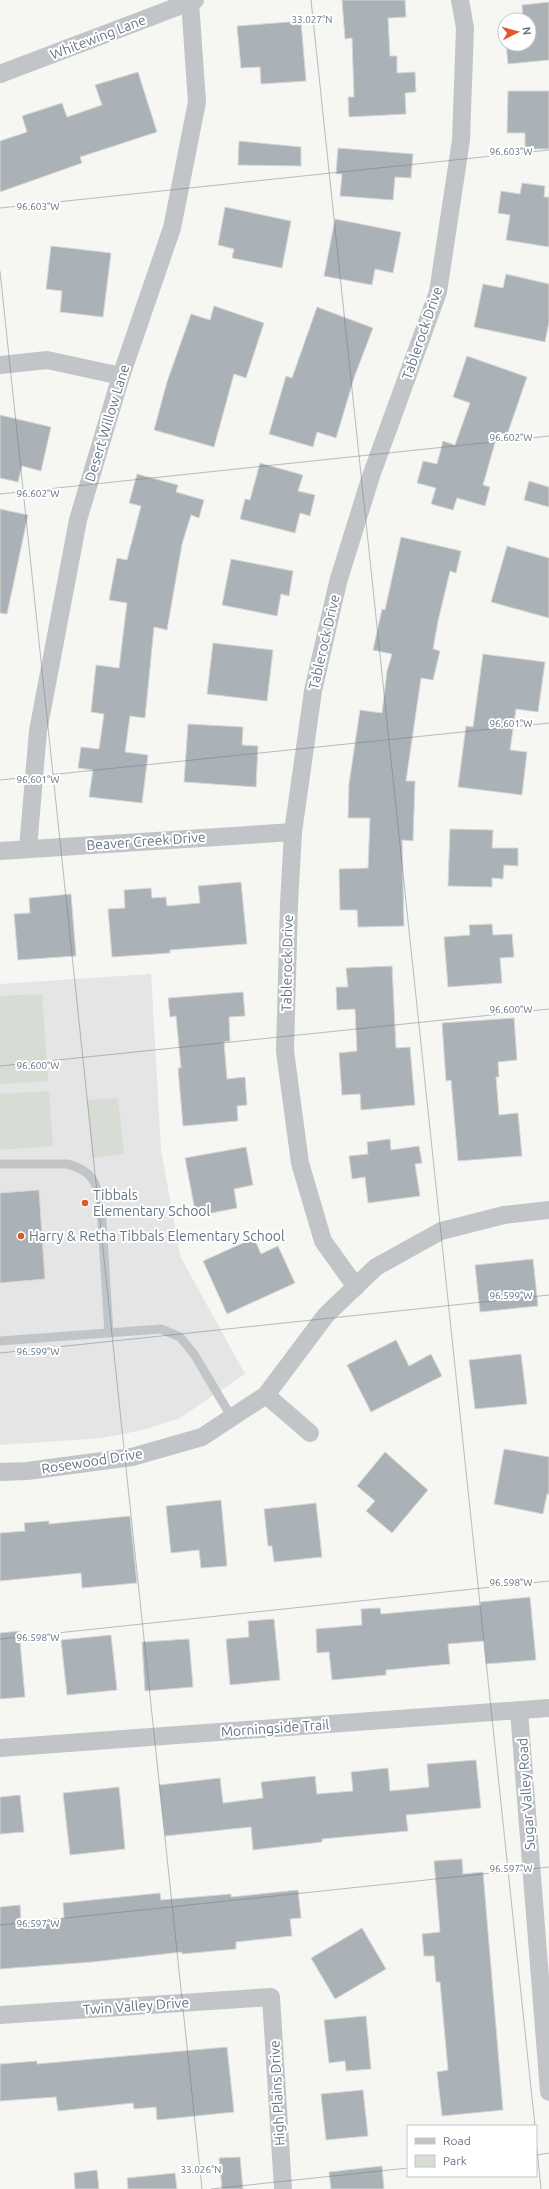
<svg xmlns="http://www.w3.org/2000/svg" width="549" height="2189" viewBox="0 0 549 2189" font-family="Ubuntu,sans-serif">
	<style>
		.built { fill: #e4e5e4 }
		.green { fill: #d7ddd4 }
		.building { fill: #abb2b7; stroke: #d7d8d5 }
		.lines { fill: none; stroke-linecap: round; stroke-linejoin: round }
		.lane { stroke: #c1c5c8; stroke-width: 9 }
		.street { stroke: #c1c5c8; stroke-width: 18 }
		.ticks { fill: none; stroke: #657583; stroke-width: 1; stroke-opacity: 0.45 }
		.poi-dot { fill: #e15928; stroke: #fff; stroke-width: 1.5 }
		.labels { text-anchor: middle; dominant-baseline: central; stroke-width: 4; stroke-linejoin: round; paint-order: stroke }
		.street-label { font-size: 14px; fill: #657583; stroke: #fff }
		.poi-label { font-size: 14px; fill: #657583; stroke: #fff; text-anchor: start }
		.ticks-label { font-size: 10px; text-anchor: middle; fill: #657583; stroke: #fff; stroke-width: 4; stroke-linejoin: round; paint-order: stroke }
	</style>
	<rect width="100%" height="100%" fill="#f6f6f3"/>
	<path class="built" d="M151 974 161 1149 180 1256 245 1374 180 1418 143 1430 102 1438 0 1445V984Z"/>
	<g class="green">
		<path d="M42 994 48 1081 0 1084V996Z"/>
		<path d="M49 1091 53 1146 0 1150V1094Z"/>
		<path d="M118 1098 124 1154 92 1158 87 1100Z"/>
	</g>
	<g class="building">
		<path d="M342 0H405L406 17 388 18 390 56H397V73L415 72 416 92 405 93 406 114 349 117 348 97H354L352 38 345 39Z"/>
		<path d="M549 2V60L508 64 506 44H529V20H523L522 5Z"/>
		<path d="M301 21 306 81 261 84 260 67 241 68 237 26Z"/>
		<path d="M138 72 157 132 80 157 82 163 0 192V141L27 132 22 116 62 103 67 117 102 105 95 85Z"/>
		<path d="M508 91H549V149H525V133H507Z"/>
		<path d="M239 141 301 147V166L238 165Z"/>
		<path d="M338 148 413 154 411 178 395 177 393 200 340 196 342 174H336Z"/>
		<path d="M522 183 545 186 544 197H549V247L506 240 510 215 498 213 501 191 520 194Z"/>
		<path d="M225 207 291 221 282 268 232 258 234 249 218 245Z"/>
		<path d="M335 219 401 232 393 273 375 269 372 285 324 276Z"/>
		<path d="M51 246 111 253 103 317 60 312 62 291 46 289Z"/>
		<path d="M506 274 549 284V322L545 342 474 327 483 284 503 288Z"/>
		<path d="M214 306 264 323 246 378 234 374 214 447 154 430 167 382 191 314 210 320Z"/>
		<path d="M317 307 373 328 355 375 336 438 317 432 313 447 269 434 286 376 292 378Z"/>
		<path d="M467 356 527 377 507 435 498 432 483 485 490 487 485 506 457 498 453 510 431 504 436 488 417 483 423 461 437 464 443 441 455 445 470 403 453 397Z"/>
		<path d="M0 415 51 427 41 471 22 466 18 482 0 478Z"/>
		<path d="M260 463 303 475 298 491 315 495 310 516 300 513 295 533 240 519 245 499 250 500Z"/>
		<path d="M137 474 178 485 176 492 204 500 199 518 191 515 182 544 167 630 154 627 145 718 130 716 125 752 148 755 142 803 89 797 93 770 78 768 81 747 99 749 104 714 91 712 96 665 119 668 127 603 109 600 117 558 127 560 141 506 129 503Z"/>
		<path d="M529 481 549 487V507L524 500Z"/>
		<path d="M0 509 28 515 7 614 0 613Z"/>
		<path d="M401 537 461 551 456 573 450 571 438 621 433 649 440 651 433 680 421 678 406 781H415L413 841 402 840 404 926 358 927 357 910H340L339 869 368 868 370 818H348L349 784 360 710 382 713 387 671 392 654 373 650 382 609 385 610Z"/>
		<path d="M507 546 549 558V618L491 602Z"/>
		<path d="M231 559 293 571 289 596 281 594 277 616 222 605Z"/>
		<path d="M213 643 273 650 267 701 207 694Z"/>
		<path d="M483 654 545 662 538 712 516 709 510 750 527 752 522 795 458 787 466 726 473 727Z"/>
		<path d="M188 724 243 727 242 745 258 746 256 787 184 782Z"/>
		<path d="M450 829 493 830 492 848H518V866L504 865 503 879 492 878V887L448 886Z"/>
		<path d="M241 882 247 944 170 950V953L112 957 108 909 125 908 124 890 151 888 152 898 166 897 167 906 200 903 198 886Z"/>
		<path d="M71 894 76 956 18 960 14 914 30 913 29 898Z"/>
		<path d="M492 924 493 935 512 934 514 957 500 958 502 983 448 987 444 937 470 935 469 925Z"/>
		<path d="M392 966 396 1048 410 1047 415 1105 361 1110 360 1094 342 1095 339 1053 357 1051 355 1009 337 1010 336 987H348L346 968Z"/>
		<path d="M243 992 245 1016 229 1017 230 1041 224 1042 227 1079 245 1077 247 1105 237 1106 238 1121 183 1126 178 1068H181L176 1016 170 1017 168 998Z"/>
		<path d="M514 1018 517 1060 498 1062 499 1077H496L499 1115 518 1113 522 1156 458 1161 451 1080 446 1081 442 1023Z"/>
		<path d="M390 1139 391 1150 419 1146 422 1163 415 1164 420 1196 368 1203 365 1177 352 1179 349 1156 368 1154 367 1142Z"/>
		<path d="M246 1147 253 1185 234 1189 237 1208 196 1216 185 1158Z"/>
		<path d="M39 1190 45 1279 0 1283V1193Z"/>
		<path d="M254 1238 261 1254 278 1246 295 1283 227 1314 203 1261Z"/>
		<path d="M533 1259 538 1306 480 1312 475 1265Z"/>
		<path d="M396 1340 409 1366 431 1354 442 1376 371 1412 347 1365Z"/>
		<path d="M521 1354 527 1404 475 1409 469 1360Z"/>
		<path d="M504 1449 549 1457V1494H547L543 1514 494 1504Z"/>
		<path d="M385 1452 428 1490 392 1533 366 1511 375 1501 357 1486Z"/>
		<path d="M221 1500 227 1566 201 1568 199 1550 171 1553 166 1506Z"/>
		<path d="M316 1503 322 1557 274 1562 272 1546H268L264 1509Z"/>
		<path d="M130 1516 137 1583 82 1588 81 1573 0 1581V1533L25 1531 24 1523 49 1521V1524Z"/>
		<path d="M530 1597 536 1660 486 1664 484 1641 448 1644 450 1664 386 1670V1675L332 1680 329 1652 317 1653 316 1629 362 1625 361 1609 380 1608 381 1614 481 1605 480 1602Z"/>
		<path d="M274 1619 280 1680 230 1685 226 1639 249 1637 248 1621Z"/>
		<path d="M19 1631 25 1697 0 1699V1633Z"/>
		<path d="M111 1635 117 1690 67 1695 61 1640Z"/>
		<path d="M189 1639 193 1687 145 1691 142 1642Z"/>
		<path d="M476 1760 481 1808 406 1815 408 1831 322 1839V1842L253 1850 251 1827 165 1836 159 1785 220 1778 223 1803 263 1798 261 1782 315 1776 317 1794 353 1791 351 1772 388 1768 390 1791 429 1787 427 1764Z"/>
		<path d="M119 1787 125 1849 70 1855 63 1793Z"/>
		<path d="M20 1795 24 1832 0 1834V1797Z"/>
		<path d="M462 1859 463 1874 483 1872 503 2110 442 2116 437 2072 448 2070 440 1982H436L434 1956H424L422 1934 440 1932 434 1861Z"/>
		<path d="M298 1890 301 1918 290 1919 292 1936 236 1942V1949L182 1954V1952L92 1962 0 1969V1907L20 1905 21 1922 64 1918 63 1903 160 1893 161 1900 231 1894V1897Z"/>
		<path d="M362 1928 386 1969 335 1999 311 1958Z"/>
		<path d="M366 2016 371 2069 346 2071 345 2061 329 2063 324 2020Z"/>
		<path d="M227 2047 234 2112 157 2120 156 2107 134 2109 133 2103 58 2111 56 2097 0 2101V2064L37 2061V2064Z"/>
		<path d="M363 2090 368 2136 326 2140 321 2094Z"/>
		<path d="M240 2157 243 2189H222L219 2158Z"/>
		<path d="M382 2166 384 2189H331L329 2172Z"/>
		<path d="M97 2170 99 2189H75L74 2173Z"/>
		<path d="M175 2173 177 2189H128L127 2178Z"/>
	</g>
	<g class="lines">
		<g class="lane">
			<path d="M0 1164H67C92 1170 98 1183 101 1207L109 1333"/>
			<path d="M0 1341 161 1329 180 1337 194 1354 232 1418"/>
		</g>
		<g class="street">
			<path d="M0 74 195 0"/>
			<path d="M0 365 47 360 121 376"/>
			<path d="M28 848 38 731 78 520 121 376 172 228 197 102 190 2"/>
			<path d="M0 851 293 832"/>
			<path d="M356 1287 323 1241 300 1163 285 1051 289 904 293 832 313 691 338 582 371 476 438 292 461 140 465 28 460 0"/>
			<path d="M266 1395 310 1433"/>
			<path d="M0 1472 27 1471 132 1457 202 1437 266 1395 326 1315 376 1267 441 1231 504 1215 549 1210"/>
			<path d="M519 1711 549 2092"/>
			<path d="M0 1748 549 1708"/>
			<path d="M0 2015 271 1997 283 2189"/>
		</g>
	</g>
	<path class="ticks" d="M311 0 535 2126M0 208 549 150M0 271 202 2189M0 494 549 436M0 780 549 723M0 1066 549 1009M0 1353 549 1295M0 1639 549 1581M0 1925 549 1867M536 2139 541 2189M536 2155 549 2153M211 2189 408 2168"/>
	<g class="poi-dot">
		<circle cx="85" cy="1203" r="4"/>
		<circle cx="21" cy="1236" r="4"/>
	</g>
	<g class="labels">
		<g class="street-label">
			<text transform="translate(98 37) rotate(-21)">Whitewing Lane</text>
			<text transform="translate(422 333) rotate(-71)">Tablerock Drive</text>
			<text transform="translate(107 423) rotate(-73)">Desert Willow Lane</text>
			<text transform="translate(324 642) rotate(-77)">Tablerock Drive</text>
			<text transform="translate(146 841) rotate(-4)">Beaver Creek Drive</text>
			<text transform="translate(287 963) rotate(-89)">Tablerock Drive</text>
			<text transform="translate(92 1461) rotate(-9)">Rosewood Drive</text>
			<text transform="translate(275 1728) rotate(-4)">Morningside Trail</text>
			<text transform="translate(526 1794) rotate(-94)">Sugar Valley Road</text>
			<text transform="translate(136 2006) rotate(-4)">Twin Valley Drive</text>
			<text transform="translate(277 2093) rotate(-93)">High Plains Drive</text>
		</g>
		<g class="poi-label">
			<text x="93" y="1195">Tibbals<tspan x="93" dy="16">Elementary School</tspan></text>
			<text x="29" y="1236">Harry &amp; Retha Tibbals Elementary School</text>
		</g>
	</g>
	<g class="ticks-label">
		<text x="312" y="23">33.027°N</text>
		<text x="511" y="155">96.603°W</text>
		<text x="38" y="210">96.603°W</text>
		<text x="511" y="441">96.602°W</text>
		<text x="38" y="497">96.602°W</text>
		<text x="511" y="727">96.601°W</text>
		<text x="38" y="783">96.601°W</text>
		<text x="511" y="1013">96.600°W</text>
		<text x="38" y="1069">96.600°W</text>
		<text x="511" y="1299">96.599°W</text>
		<text x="38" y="1355">96.599°W</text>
		<text x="511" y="1586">96.598°W</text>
		<text x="38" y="1641">96.598°W</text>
		<text x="511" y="1872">96.597°W</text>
		<text x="38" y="1927">96.597°W</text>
		<text x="201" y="2173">33.026°N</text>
	</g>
	<rect x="407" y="2125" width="130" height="52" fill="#ffffff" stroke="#c1c8cd"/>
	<rect x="415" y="2138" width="20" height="6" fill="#c1c5c8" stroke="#c1c8cd"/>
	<text x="443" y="2145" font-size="12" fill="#657583">Road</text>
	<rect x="415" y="2155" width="20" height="12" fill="#d7ddd4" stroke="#c1c8cd"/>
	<text x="443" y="2165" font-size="12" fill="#657583">Park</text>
	<g transform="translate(517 32) rotate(84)"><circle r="19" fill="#ffffff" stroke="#c1c8cd"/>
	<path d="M0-3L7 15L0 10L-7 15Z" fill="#e15928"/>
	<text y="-6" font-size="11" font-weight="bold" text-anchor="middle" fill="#657583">N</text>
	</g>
</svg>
